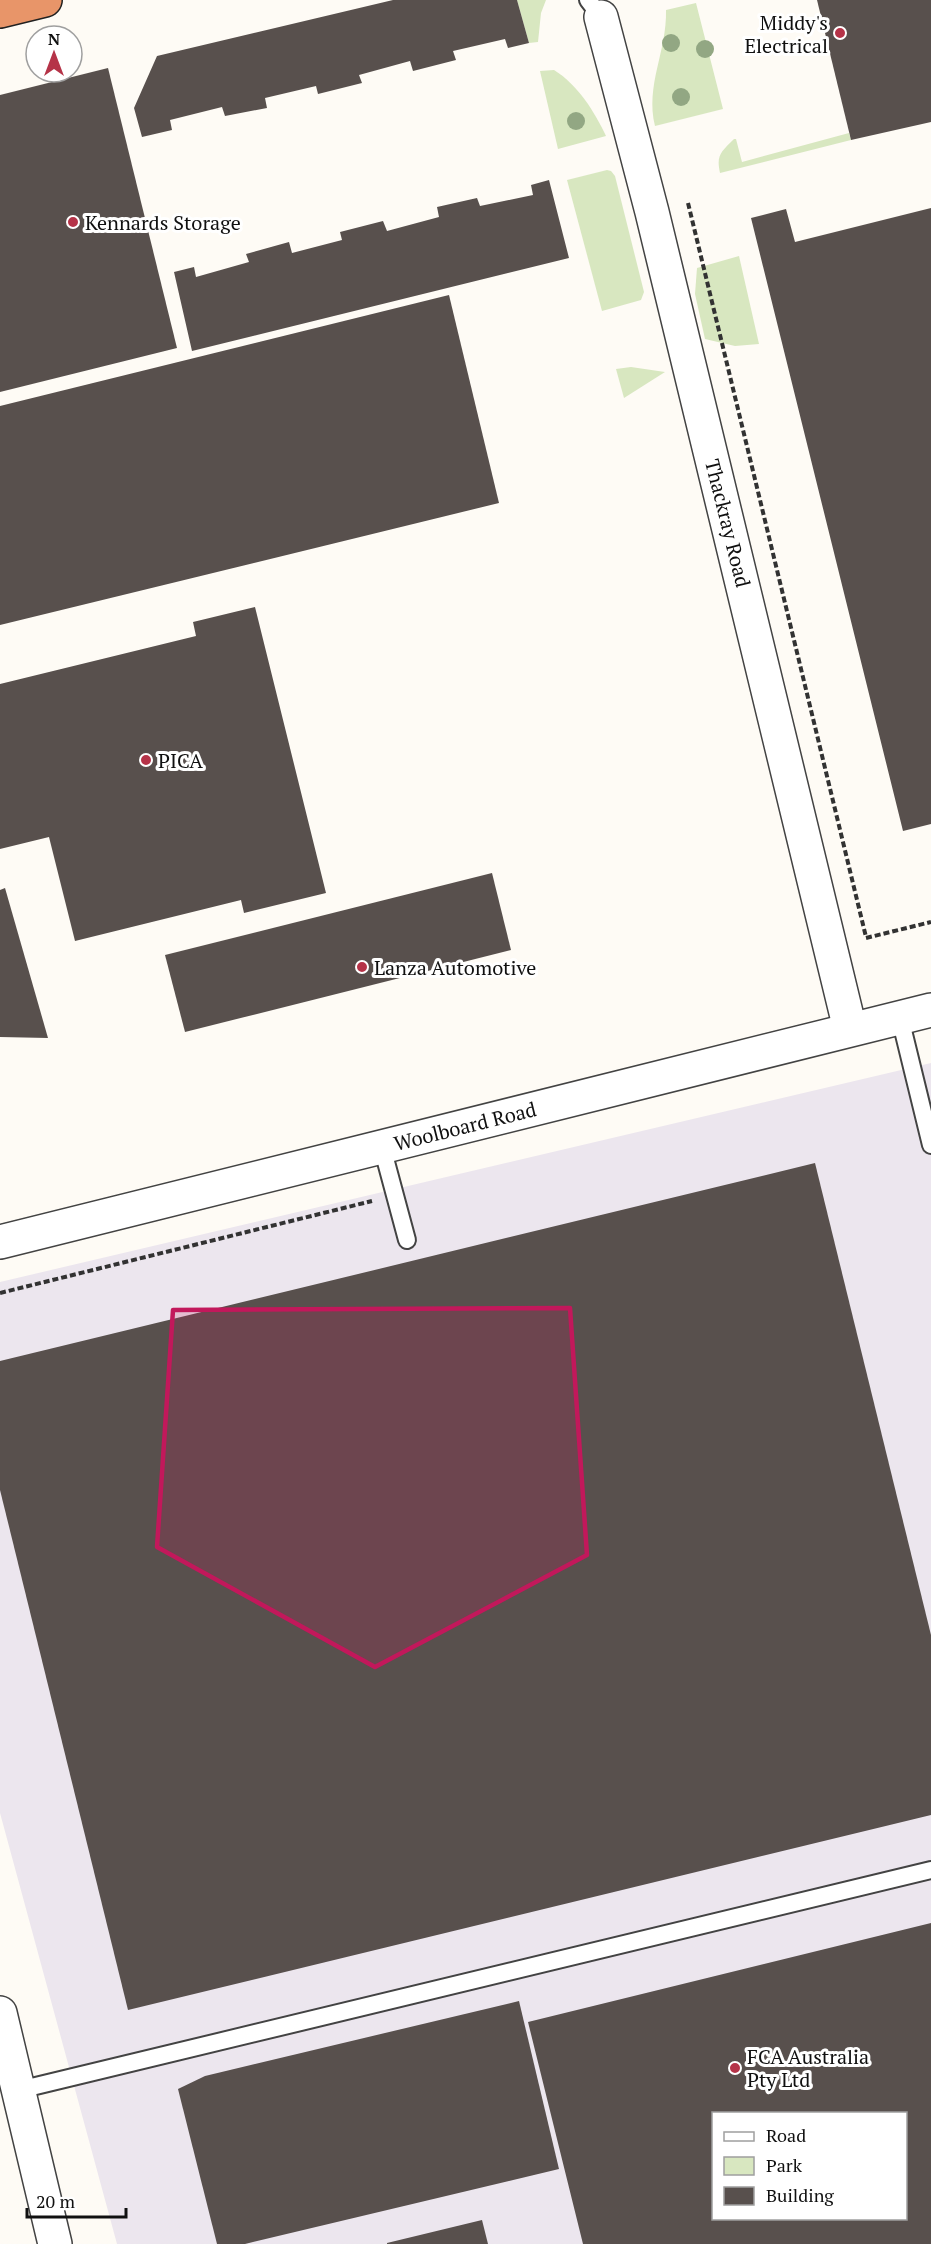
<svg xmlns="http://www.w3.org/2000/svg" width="931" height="2244" viewBox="0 0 931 2244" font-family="'PT Serif',serif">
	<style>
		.industrial { fill: #ece6ee; fill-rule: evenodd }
		.green { fill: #d8e7c0 }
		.building { fill: #58504d; fill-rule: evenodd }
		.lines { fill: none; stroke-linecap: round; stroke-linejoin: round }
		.service-casing { stroke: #434343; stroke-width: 20 }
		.minor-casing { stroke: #434343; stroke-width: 36 }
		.tertiary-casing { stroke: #434343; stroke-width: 36 }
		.motorway-casing { stroke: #212121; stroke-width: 36 }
		.path { stroke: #323232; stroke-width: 4; stroke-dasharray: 6 3; stroke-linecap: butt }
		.service { stroke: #fff; stroke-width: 16 }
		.minor { stroke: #fff; stroke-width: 33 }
		.tertiary { stroke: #fff; stroke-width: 33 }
		.motorway { stroke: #e89569; stroke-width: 33 }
		.tree { fill: #92a783 }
		.marked { fill: #c2185b; fill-opacity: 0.2; stroke: #c2185b; stroke-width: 4.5; stroke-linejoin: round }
		.poi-dot { fill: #b53348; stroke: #fff; stroke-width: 2 }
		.labels { text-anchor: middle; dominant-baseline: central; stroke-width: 6; stroke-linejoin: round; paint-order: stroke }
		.poi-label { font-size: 20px; fill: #101010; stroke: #fff; text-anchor: start }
		.street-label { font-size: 20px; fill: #101010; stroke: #fff }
	</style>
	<rect width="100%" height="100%" fill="#fefbf5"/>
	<path class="industrial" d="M931 1063V2244H117L0 1813V1282ZM714 2114H906V2218H714Z"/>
	<g class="green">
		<path d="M517 0H546L541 13 538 42 529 43Z"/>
		<path d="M696 3 723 109 655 126C645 85 667 52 666 10Z"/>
		<path d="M554 70C578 85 594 111 606 136L558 149 540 71Z"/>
		<path d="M849 133 851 140 720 173C716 155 721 152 734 139H736L742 162Z"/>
		<path d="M607 170 611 171 615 176 644 292 641 300 602 311 567 180Z"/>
		<path d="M739 256 759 344 735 346 705 339 695 294 697 268Z"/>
		<path d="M631 367 665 372 624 398 616 369Z"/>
	</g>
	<g class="building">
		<path d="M393 0H517L529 43 508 48 505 39 453 51 456 60 413 71 410 61 359 75 362 83 318 94 316 86 265 98 267 108 225 116 222 107 170 120 172 130 142 137 134 108 157 56Z"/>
		<path d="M817 0H931V122L851 140Z"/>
		<path d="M108 68 177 348 0 392V95Z"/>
		<path d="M549 180 569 258 192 351 174 272 194 267 196 277 249 262 246 254 289 242 292 253 342 240 340 232 383 221 387 231 439 217 437 207 477 198 480 206 533 195 531 185Z"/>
		<path d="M931 208V824L903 831 751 218 786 209 795 242Z"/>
		<path d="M449 295 499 503 0 625V406Z"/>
		<path d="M255 607 326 893 244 913 241 900 75 941 49 837 0 849V684L196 636 193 622Z"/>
		<path d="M492 873 511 950 185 1032 165 955Z"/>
		<path d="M5 888 48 1038 0 1037V890Z"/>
		<path d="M815 1163 931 1635V1815L128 2010 0 1490V1361Z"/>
		<path d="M931 1923V2244H583L528 2022ZM714 2114H906V2218H714Z"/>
		<path d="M519 2001 559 2169 245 2244H217L178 2089 205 2076Z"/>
		<path d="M482 2220 488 2244H387V2243Z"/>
	</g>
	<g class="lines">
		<defs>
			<g id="service">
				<path d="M588 0 601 17"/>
				<path d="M900 1018 931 1145"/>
				<path d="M382 1147 407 1240"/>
				<path d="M19 2090 931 1870"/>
			</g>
			<g id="minor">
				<path d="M601 17 652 212 850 1029"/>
				<path d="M0 1242 931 1010"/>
			</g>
			<path id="tertiary" d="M0 2013 55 2244"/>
			<path id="motorway" d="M0 11 45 0"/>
		</defs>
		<use href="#service" class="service-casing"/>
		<use href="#minor" class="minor-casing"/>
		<use href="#tertiary" class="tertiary-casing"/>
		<use href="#motorway" class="motorway-casing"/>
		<g class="path">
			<path d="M688 203 866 937"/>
			<path d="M866 938 931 922"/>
			<path d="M0 1293 372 1201"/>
		</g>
		<use href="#service" class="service"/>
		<use href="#minor" class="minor"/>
		<use href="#tertiary" class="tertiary"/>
		<use href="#motorway" class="motorway"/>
	</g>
	<g class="tree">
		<circle cx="671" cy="43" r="9"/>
		<circle cx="705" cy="49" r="9"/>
		<circle cx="681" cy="97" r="9"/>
		<circle cx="576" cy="121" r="9"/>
	</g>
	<path class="marked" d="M570 1308 587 1555 375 1667 157 1547 173 1310Z"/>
	<g class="poi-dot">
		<circle cx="840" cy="33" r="6"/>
		<circle cx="73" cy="222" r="6"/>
		<circle cx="146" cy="760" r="6"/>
		<circle cx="362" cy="967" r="6"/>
		<circle cx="735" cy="2068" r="6"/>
	</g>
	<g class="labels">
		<g class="poi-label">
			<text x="828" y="22" text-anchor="end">Middy's<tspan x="828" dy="23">Electrical</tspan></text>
			<text x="85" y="222">Kennards Storage</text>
			<text x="158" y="760">PICA</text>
			<text x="374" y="967">Lanza Automotive</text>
			<text x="747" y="2056">FCA Australia<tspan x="747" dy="23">Pty Ltd</tspan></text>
		</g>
		<g class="street-label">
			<text transform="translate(728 523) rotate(76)">Thackray Road</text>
			<text transform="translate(465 1126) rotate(-14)">Woolboard Road</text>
		</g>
	</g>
	<rect x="712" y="2112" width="195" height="108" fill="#ffffff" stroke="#9f9f9f" stroke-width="1.5"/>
	<rect x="724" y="2132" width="30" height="9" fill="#ffffff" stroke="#9f9f9f" stroke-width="1.5"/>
	<text x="766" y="2142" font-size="18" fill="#101010">Road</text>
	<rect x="724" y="2157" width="30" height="18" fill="#d8e7c0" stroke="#9f9f9f" stroke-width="1.5"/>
	<text x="766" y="2172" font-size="18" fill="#101010">Park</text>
	<rect x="724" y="2187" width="30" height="18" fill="#58504d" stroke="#9f9f9f" stroke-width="1.5"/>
	<text x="766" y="2202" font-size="18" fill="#101010">Building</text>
	<g transform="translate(54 54)"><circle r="28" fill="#ffffff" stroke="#9f9f9f" stroke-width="1.5"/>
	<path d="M0-4.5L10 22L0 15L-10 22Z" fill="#b53348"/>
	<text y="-9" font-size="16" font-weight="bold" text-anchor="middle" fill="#101010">N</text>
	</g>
	<path d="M27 2208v9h99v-9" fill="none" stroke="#101010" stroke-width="3"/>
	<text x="36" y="2208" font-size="18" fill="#101010" stroke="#ffffff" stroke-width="4.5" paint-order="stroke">20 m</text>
</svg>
